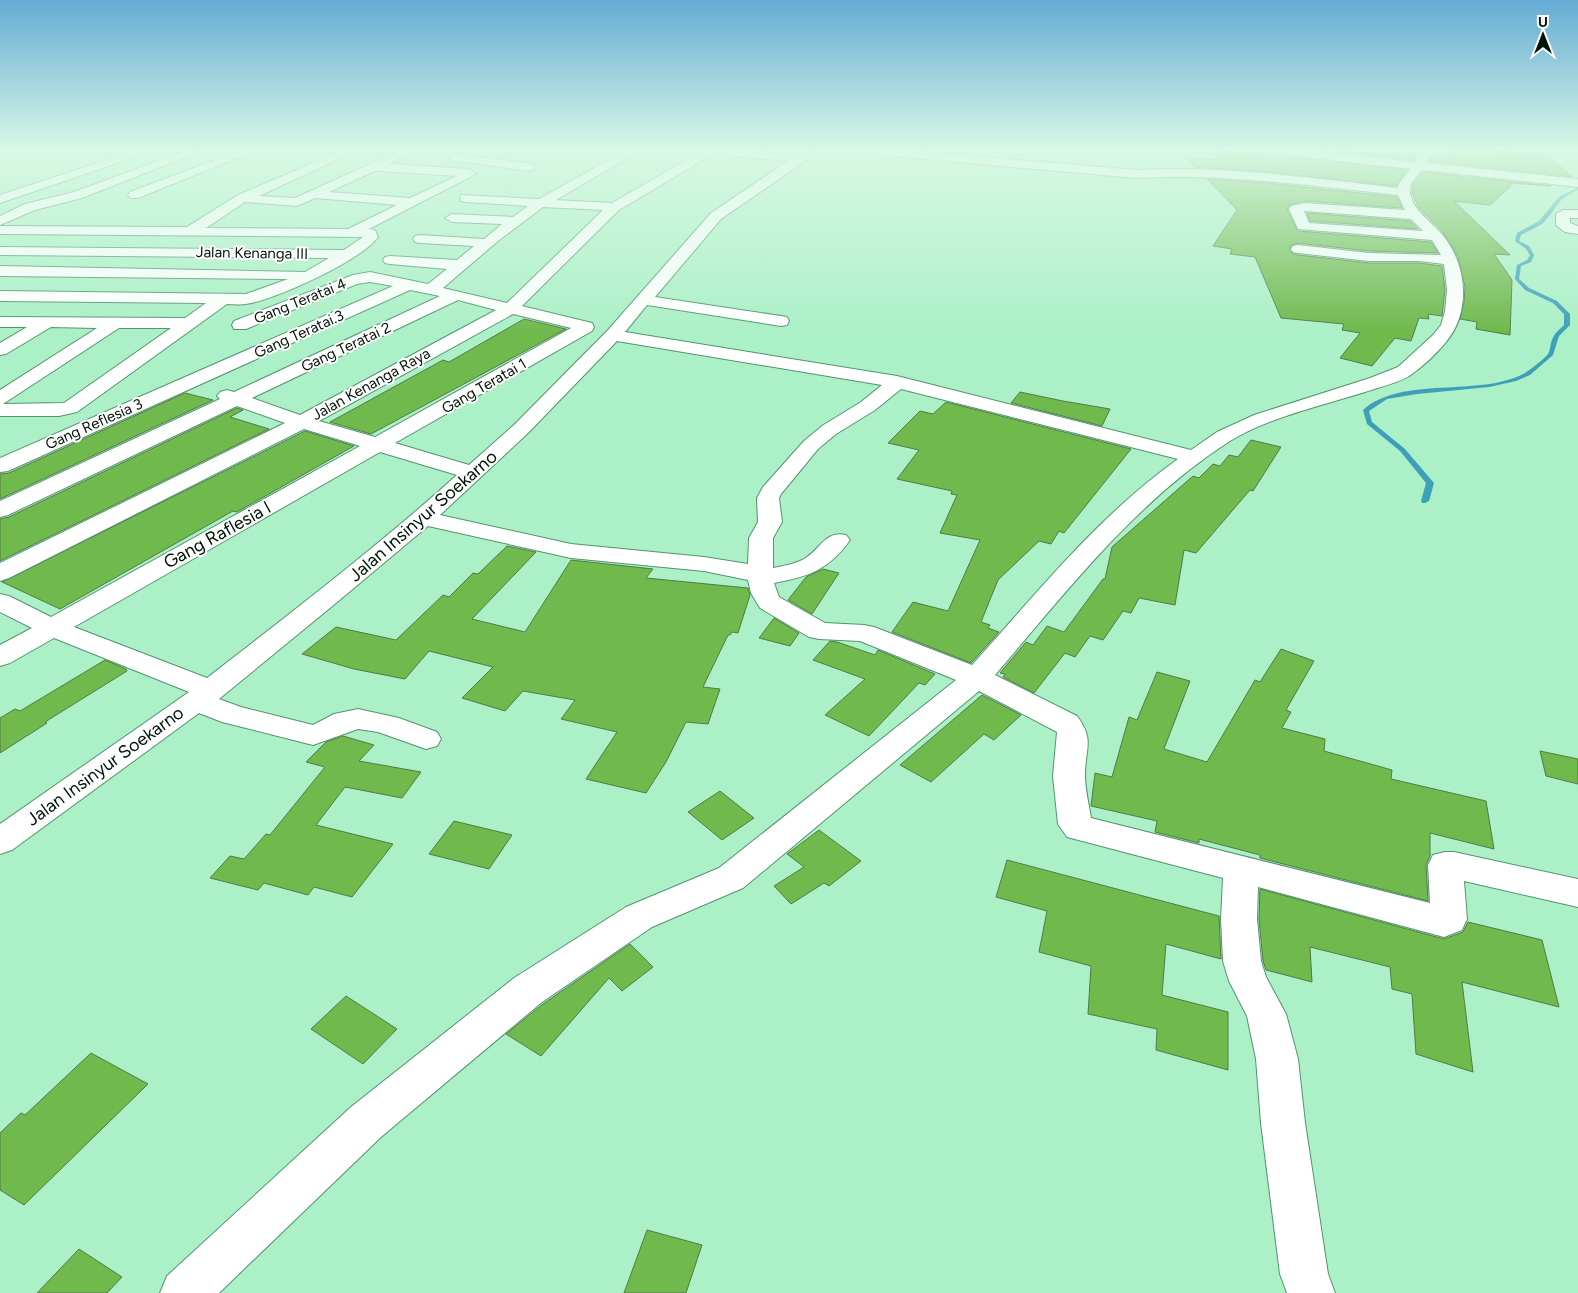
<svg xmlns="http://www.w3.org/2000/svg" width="1578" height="1293" viewBox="0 0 1578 1293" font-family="Figtree,sans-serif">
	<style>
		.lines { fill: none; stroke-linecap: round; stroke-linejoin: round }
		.stream { fill: #3ea0b8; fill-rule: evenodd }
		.building { fill: #6fb94d; stroke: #547a45 }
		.minor-casing { stroke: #52946e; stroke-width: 2 }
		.minor { fill: #fff; fill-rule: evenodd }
		.labels { text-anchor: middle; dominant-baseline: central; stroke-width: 4; stroke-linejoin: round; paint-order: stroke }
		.far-street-label { font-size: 15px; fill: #001407; stroke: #fefefe }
		.street-label { font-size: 18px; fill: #001407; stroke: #fefefe }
	</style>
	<rect width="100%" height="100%" fill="#abf0c6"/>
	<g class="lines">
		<path class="stream" d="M1578 188V190C1556 198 1557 210 1543 223 1537 228 1528 231 1521 235L1519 241 1529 246 1534 255 1531 262 1521 266 1519 279 1529 288 1557 301 1570 314V325L1559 336 1553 355 1530 375 1516 381 1489 387 1417 394 1387 399 1369 411 1372 422 1405 449 1434 483 1429 501 1425 503H1422L1421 501 1426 483 1400 451 1367 424 1363 410C1402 375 1480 398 1525 373 1530 370 1544 359 1548 354 1551 349 1550 341 1554 336 1556 332 1561 328 1564 325V314L1553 303 1525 290 1515 279 1517 265 1527 260 1530 255 1525 248 1515 241 1517 233 1539 221 1559 197Z"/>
	</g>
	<g class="building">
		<path d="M1220 151 1277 155 1407 170 1396 186 1267 172 1195 167 1185 157 1215 160Z"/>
		<path d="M1337 151 1367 153 1415 156 1414 160Z"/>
		<path d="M1446 151 1522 152 1529 156 1536 152 1544 153 1573 177 1429 161 1430 157 1436 158 1434 155 1450 156Z"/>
		<path d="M1423 172 1551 186 1510 183 1511 186 1490 205 1454 201 1510 255 1494 254 1512 280 1510 335 1476 329 1477 322 1460 319 1464 302 1465 287 1458 257 1442 231 1419 208 1412 193 1413 184Z"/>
		<path d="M1207 179 1267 183 1397 197 1402 208 1305 201 1291 204 1287 210 1298 231 1431 242 1438 253 1369 251 1298 243 1291 245 1289 250 1293 254 1298 255 1369 263H1419L1442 266 1445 290 1442 316 1428 314 1429 319 1419 318 1411 341 1395 338 1372 366 1340 358 1360 333 1342 330 1344 324 1281 318 1255 257 1230 254 1232 249 1213 246 1237 210Z"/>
		<path d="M1307 213 1410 221 1418 229 1310 221Z"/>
		<path d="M524 319 566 329 371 434 330 422 443 360 449 362Z"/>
		<path d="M1020 392 1063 401 1110 409 1102 426 1011 403Z"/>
		<path d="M185 393 213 400 0 499V474L9 473Z"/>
		<path d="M946 402 1131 449 1064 533 1059 531 1051 544 1039 541 998 580 981 622 990 625 988 628 999 632 971 663 892 632 913 602 948 611 980 540 940 533 957 495 951 494 952 491 897 479 919 450 888 443 920 411 933 414Z"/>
		<path d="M237 408 243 410 230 417 269 429 0 561V519L9 517Z"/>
		<path d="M305 431 354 446 237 512 233 511 60 609 2 582Z"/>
		<path d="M1251 440 1281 447 1253 491 1250 490 1196 553 1184 550 1175 605 1139 598 1131 613 1123 611 1103 640 1090 636 1075 657 1065 653 1034 693 1003 677 1005 674 1000 673 1026 642 1033 645 1047 626 1064 632 1103 579H1105L1112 547 1193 476 1199 478 1213 464 1220 466 1229 455 1238 457Z"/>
		<path d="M507 546 536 552 472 619 525 632 571 560 653 569 646 578 748 588 750 595 738 633 732 632 730 635H728L703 687 720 689 708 724 686 722 666 762 646 793 586 779 617 732 561 719 575 700 523 691 505 711 462 698 493 667 429 651 405 679 354 669 302 654 336 627 396 640 443 595 449 597 473 573 478 574Z"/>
		<path d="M823 569 839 573 812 614 788 600 806 577Z"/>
		<path d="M774 618 799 633 790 646 759 638Z"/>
		<path d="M830 641 837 642 875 655 878 650 935 674 925 685 919 683 869 736 825 715 865 679 813 660Z"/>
		<path d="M1281 649 1314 661 1286 710 1291 712 1282 728 1325 739 1324 751 1392 770 1391 779 1486 801 1494 849 1430 833V856L1426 865 1428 901 1260 858V855L1199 839V843L1155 832 1157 821 1091 806 1095 773 1112 777 1129 717 1137 720 1157 672 1190 681 1164 749 1207 762 1255 680 1260 682Z"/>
		<path d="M105 660 126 669 127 671 45 722 47 723 0 753V718L15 709 20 711Z"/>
		<path d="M982 695 1021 715 994 740 984 734 931 782 900 765Z"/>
		<path d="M343 736 374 745 359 761 421 772 402 798 345 787 316 825 393 844 352 897 314 887 308 895 264 883 258 890 210 878 230 856 244 859 266 834 270 835 325 767 306 762 326 742Z"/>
		<path d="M1540 751 1578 759V784L1546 776Z"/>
		<path d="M720 791 754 818 722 840 688 812Z"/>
		<path d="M454 821 512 835 489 869 429 854Z"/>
		<path d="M819 830 861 861 829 886 824 883 791 904 774 886 804 867 787 854Z"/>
		<path d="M1007 860 1219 916 1221 959 1166 944 1162 995 1228 1012V1070L1156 1050 1157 1029 1088 1014 1091 966 1039 952 1047 911 996 897Z"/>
		<path d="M1260 889 1444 939 1463 932 1468 922 1542 940 1559 1007 1462 982 1473 1072 1416 1054 1412 994 1392 989 1390 967 1310 947 1312 982 1266 970 1263 961 1259 919Z"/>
		<path d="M630 944 653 967 622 991 609 978 541 1056 506 1034 543 1004Z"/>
		<path d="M346 996 397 1029 363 1064 311 1029Z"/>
		<path d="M91 1053 148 1084 24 1205 0 1190V1133L21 1113 25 1115Z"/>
		<path d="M647 1230 702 1245 686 1293H624Z"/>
		<path d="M79 1249 122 1277 107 1293H37Z"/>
	</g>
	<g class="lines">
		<defs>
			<g id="minor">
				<path d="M137 151 140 154 138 156 0 203V195L130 152Z"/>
				<path d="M185 151H201L82 198 35 210 0 225V216L25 204 74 192Z"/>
				<path d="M239 151H255L138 198H130L128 195 130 192Z"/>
				<path d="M341 151H356L259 196 295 198 399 151H414L389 164 469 169 476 174 369 229 375 230 378 237C362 260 275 300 246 304 240 305 233 304 227 304L77 412 59 416H0V390L97 328 51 327 6 354 0 355V343L27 327H0V317L185 318 206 303 0 301V291L246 294 288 279 0 276V266L305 272 329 258 0 255V247L344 250 363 237 0 234V226L187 227 238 195ZM377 170 378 171 457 176 410 198 329 192ZM315 198 397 205 348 229 206 228 245 202 297 206ZM119 328H171L64 403 3 404Z"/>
				<path d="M625 151H639L556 200 612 203 702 151H753L796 155 802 151H815L805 161 721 219 655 297 781 316 787 317 789 321 787 325 781 326 647 305 625 332 897 376 1191 450 1217 432 1254 415 1370 378 1398 367 1433 335 1441 325 1445 311 1447 290 1444 264 1419 261H1369L1298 253 1293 252 1291 249 1293 246 1298 245 1369 253 1441 255 1432 240 1298 229 1289 209 1291 206 1305 203 1405 210 1398 195C1314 186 1221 173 1136 178L868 154 863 151H911L1136 170C1221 165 1313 178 1398 188L1399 183 1411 169 1279 154 1274 151H1313L1415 162 1417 156 1414 151H1425L1429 156 1426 163 1578 179V187L1422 170C1417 176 1408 184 1410 193 1413 210 1429 220 1440 232 1467 262 1472 311 1446 342 1437 353 1423 366 1412 374 1400 383 1379 387 1365 392 1323 405 1267 418 1230 441 1136 501 1067 591 995 675L1077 716C1095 740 1085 748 1085 775 1085 790 1089 804 1091 818L1430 903 1428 865 1433 855 1445 852H1454L1578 879V907L1464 881 1467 919 1462 930 1444 937 1258 887 1257 919 1261 961 1266 977 1286 1014 1298 1059 1305 1123 1328 1274 1335 1293H1287L1280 1274 1261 1123 1256 1059 1247 1016 1229 981 1223 961 1221 919 1223 878 1067 837 1058 824 1053 776 1057 732 979 691 743 888 652 927 542 1002 381 1137 219 1293H160L167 1276 351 1107 514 978 626 907 719 868 956 680 860 641 819 639 809 637 760 608 751 593 748 580 704 571 571 558 428 526 336 603 219 699 241 707 313 725 334 714 358 709 399 718 437 732 441 739 437 746 426 749 378 732 358 729 313 745 222 722 199 713 12 850 0 854V824L189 692 54 638 10 663 0 666V645L32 628 0 612V594L9 596 51 617 360 446 304 429 9 578 0 581V563L285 423 237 406 8 515 0 517V501L220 399 217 396 220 392 227 390 234 392 440 296 410 290 8 471 0 472V458L393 286 370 282 357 284 246 329H234L232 325 234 321 353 275 370 272 428 284 447 269 390 264 385 263 383 260 385 257 390 256 457 260 474 246 420 243 415 242 413 239 415 236 420 235 484 239 502 224 452 222 445 218 452 214 513 217 528 206 466 202 461 201 460 198 461 195 539 199ZM713 154 788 161 711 213 608 330 514 425 469 465 395 443 592 331 594 327 592 323 522 306 619 210ZM543 207 603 210 507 303 443 288 498 241ZM1304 211 1411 219 1423 231 1309 223ZM458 300 496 310 300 415 252 398ZM513 314 571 328 375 437 319 421ZM617 341 882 385 861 402 822 426 804 441 763 487 757 498 758 522 749 538 748 564 704 557 571 544 440 515 528 433ZM901 389 1178 459C1098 516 1037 593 972 665L874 627 864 625 825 623 779 597 774 583C808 577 830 569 850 540L846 535C825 530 821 549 804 559 795 564 783 566 773 568V538L782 522 779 498 781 494 818 449 836 434 875 410ZM380 452 457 475C377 547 292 612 207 678L74 627Z"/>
				<path d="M1523 151H1535L1530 154Z"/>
				<path d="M455 155 530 163 536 167 530 171 451 160 449 158Z"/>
				<path d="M1563 210H1578V218H1570V223L1578 226V234L1565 232 1556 225V214Z"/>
			</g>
		</defs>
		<use href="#minor" class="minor-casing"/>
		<use href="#minor" class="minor"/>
	</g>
	<linearGradient id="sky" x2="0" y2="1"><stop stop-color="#64acd5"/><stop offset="0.45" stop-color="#d9f8e5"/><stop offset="1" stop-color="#d9f8e5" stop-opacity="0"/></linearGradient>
	<rect width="1578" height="332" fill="url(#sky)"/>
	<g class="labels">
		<g class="far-street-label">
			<text transform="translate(252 253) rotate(1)">Jalan Kenanga III</text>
			<text transform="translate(300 301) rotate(-22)">Gang Teratai 4</text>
			<text transform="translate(299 334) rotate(-24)">Gang Teratai.3</text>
			<text transform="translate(346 347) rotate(-25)">Gang Teratai 2</text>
			<text transform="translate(371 384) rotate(-29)">Jalan Kenanga Raya</text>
			<text transform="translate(484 386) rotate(-30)">Gang Teratai 1</text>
			<text transform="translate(94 424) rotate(-24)">Gang Reflesia 3</text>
		</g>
		<g class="street-label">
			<text transform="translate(423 516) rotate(-41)">Jalan Insinyur Soekarno</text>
			<text transform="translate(217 535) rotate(-29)">Gang Raflesia l</text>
			<text transform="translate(105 766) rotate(-36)">Jalan Insinyur Soekarno</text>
		</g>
	</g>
	<g transform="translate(1543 35)" stroke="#fefefe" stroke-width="4" paint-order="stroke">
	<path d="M0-4L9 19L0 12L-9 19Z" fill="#001407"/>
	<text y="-8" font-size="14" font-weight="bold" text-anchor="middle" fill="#001407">U</text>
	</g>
</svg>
